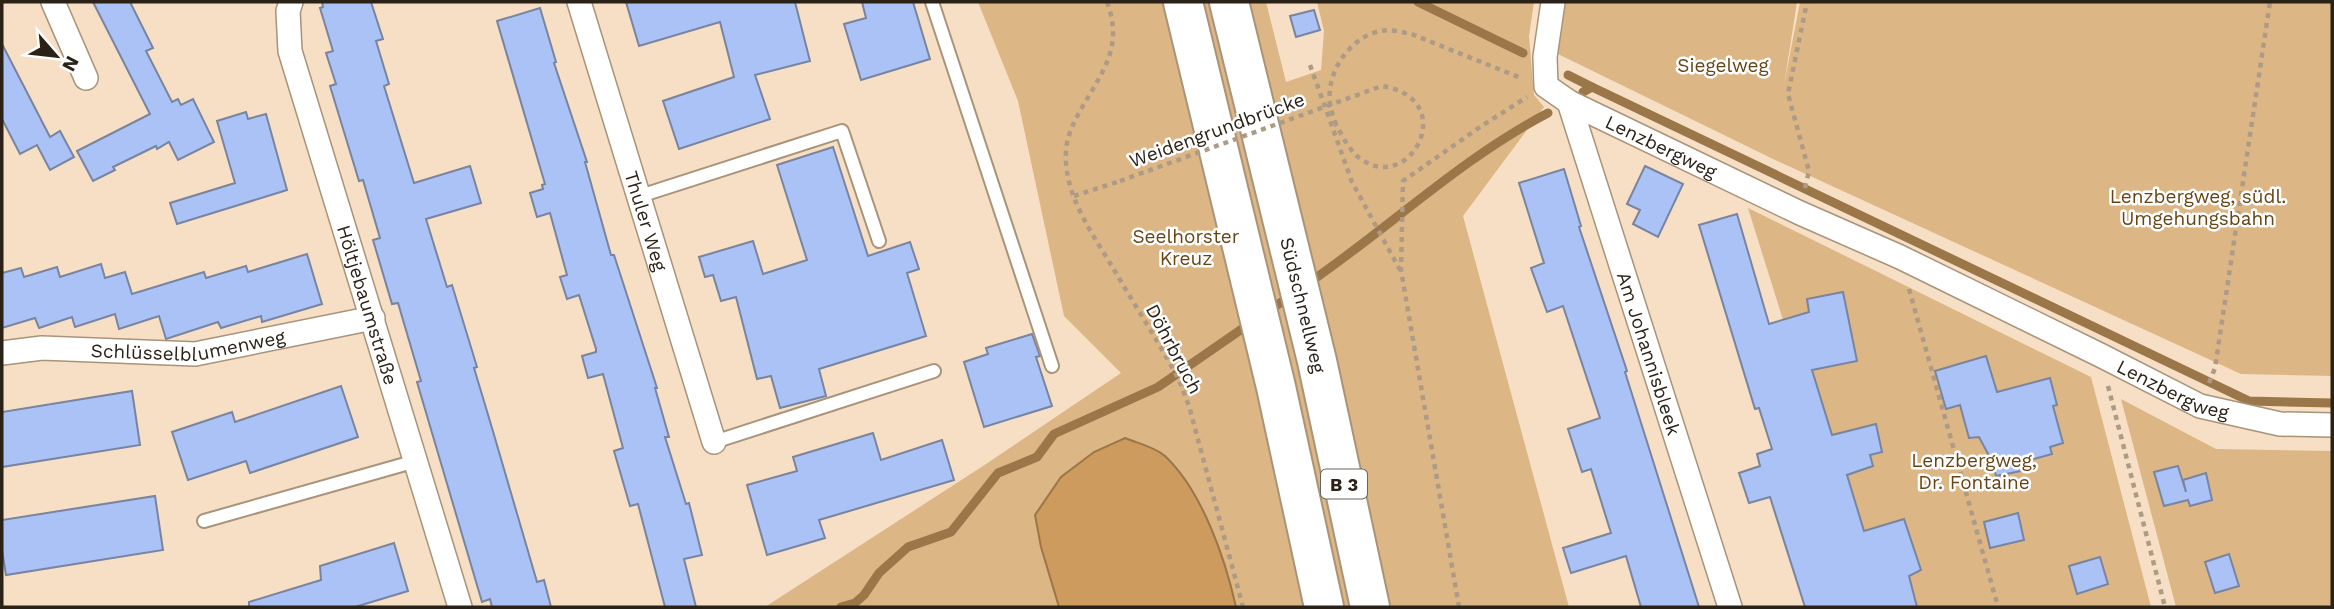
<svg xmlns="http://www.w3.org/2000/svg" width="2334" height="609" viewBox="0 0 2334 609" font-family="'Work Sans',sans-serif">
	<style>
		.green { fill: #ddb686 }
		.water { fill: #cc9b5d; stroke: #9b7648; stroke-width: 2 }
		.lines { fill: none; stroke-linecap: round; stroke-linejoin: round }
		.stream { stroke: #9b7648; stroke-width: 9 }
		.building { fill: #abc2f6; stroke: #7884a0; stroke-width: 2 }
		.lane-casing { stroke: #a99379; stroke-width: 16 }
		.street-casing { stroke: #a99379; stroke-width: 26 }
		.highway-casing { stroke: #a99379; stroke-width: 42 }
		.path { stroke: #ad9b86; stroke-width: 4.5; stroke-dasharray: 5 5; stroke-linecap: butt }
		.lane { stroke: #fff; stroke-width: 12 }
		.street { stroke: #fff; stroke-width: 23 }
		.highway { stroke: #fff; stroke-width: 38 }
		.path-bridge { stroke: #ad9b86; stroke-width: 4.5; stroke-dasharray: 5 5; stroke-linecap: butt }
		.labels { text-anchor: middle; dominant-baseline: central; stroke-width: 5; stroke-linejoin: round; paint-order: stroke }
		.shield { fill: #fff; stroke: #6a645d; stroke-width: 2 }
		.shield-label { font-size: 18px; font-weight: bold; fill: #2a2117 }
		.park-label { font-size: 19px; fill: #664414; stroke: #fff }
		.street-label { font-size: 19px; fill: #2a2117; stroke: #fff }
	</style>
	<rect width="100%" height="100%" fill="#f6dfc4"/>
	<g class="green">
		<path d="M978 2H1266L1286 82 1321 70 1324 31 1317 2H1534L1529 36 1534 95 1544 107 1463 216 1569 607H765L983 466 1121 373 1064 316 1018 101Z"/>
		<path d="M1565 2H1797L1784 85 1800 2H2332V376L2241 374 1771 158 1558 54Z"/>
		<path d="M1748 208 2091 377 2151 607H1873Z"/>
		<path d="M2121 399 2216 449 2332 451V607H2176Z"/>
	</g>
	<path class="water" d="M1125 438C1137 443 1155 447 1165 456 1202 491 1225 558 1236 607H1059L1041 547 1035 515 1061 477 1094 452Z"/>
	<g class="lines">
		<g class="stream">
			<path d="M1418 2 1523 53"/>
			<path d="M1568 75 1592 87"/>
			<path d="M1583 92 1592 87 2249 401 2332 403"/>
			<path d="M1307 284C1388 229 1460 159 1548 113"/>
			<path d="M1267 312 1293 294"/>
			<path d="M841 607 855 603 864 595 879 573 908 547 951 532 998 473 1037 457 1054 434 1158 387 1252 322"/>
		</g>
	</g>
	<g class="building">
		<path d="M93 2H130L153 48 146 51 172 102 178 99 181 105 193 99 214 142 178 160 169 142 157 149 156 146 113 167 115 170 93 181 77 151 150 114Z"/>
		<path d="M322 2H371L383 39 376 41 389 84 384 86 414 183 470 166 481 203 426 219 447 287 452 285 477 367 474 368 492 428 537 582 544 580 551 607H492L490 599 482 602 417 382 421 381 398 303 392 304 373 240 380 238 363 180 359 181 330 86 336 84 326 53 333 51 320 8 323 7Z"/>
		<path d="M626 2H795L810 61 755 75 770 119 679 149 663 101 734 77 720 22 639 46Z"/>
		<path d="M862 2H913L930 59 861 80 844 24 866 18Z"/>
		<path d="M540 8 556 62 554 63 587 162H585L611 255H614L657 388H655L669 437H665L686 504 689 503 702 555 684 559 696 607H665L638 504 630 506 614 451 623 448 603 374 588 378 582 356 596 352V349L579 295 567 299 560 277 567 275 550 213 537 217 530 193 543 189 542 185 545 184 497 21Z"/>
		<path d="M1314 10 1320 30 1296 37 1290 16Z"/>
		<path d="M2 44 50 137 60 131 74 157 50 170 37 145 20 154 2 119Z"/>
		<path d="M246 112 248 119 266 114 287 190 177 224 170 203 235 183 217 121Z"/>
		<path d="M833 147 868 256 910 242 919 269 907 273 926 336 819 369 826 396 780 408 771 376 757 379 736 297 721 301 713 275 705 277 699 257 753 241 763 274 807 260 777 165Z"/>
		<path d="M1645 166 1683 184 1658 237 1633 224 1640 210 1627 204Z"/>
		<path d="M1564 169 1581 226 1579 227 1627 371 1625 372 1699 607H1641L1626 556 1571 573 1563 548 1611 533 1591 469 1582 472 1568 429 1600 418 1563 306 1547 312 1531 268 1544 263 1519 183Z"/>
		<path d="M1737 214 1769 324 1809 312 1807 299 1843 292 1857 361 1812 370 1832 435 1876 424 1882 452 1870 455 1873 466 1847 475 1864 531 1904 519 1921 570 1909 576 1917 607H1805L1770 497 1749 503 1739 473 1760 466 1757 454 1772 449 1759 408 1755 409 1699 225Z"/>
		<path d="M307 254 322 304 262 322 261 316 221 328 218 322 166 339 159 316 119 329 115 314 75 327 72 317 39 328 35 318 2 328V273L21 268 24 277 57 267 60 277 101 264 105 278 125 272 132 294 204 272 206 278 246 266 248 272Z"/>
		<path d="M1032 334 1040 356 1036 357 1052 406 984 427 964 362 988 354 986 348Z"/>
		<path d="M1986 356 1997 392 2050 378 2057 405 2053 406 2063 443 2050 447 2052 454 2023 462 2026 470 1996 476 1993 463 1979 437 1969 438 1960 405 1946 409 1935 371Z"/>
		<path d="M341 386 358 437 250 473 246 461 188 480 172 432 232 412 235 422Z"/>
		<path d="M132 391 140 445 2 467V412Z"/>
		<path d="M873 433 881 460 942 440 954 480 819 520 825 538 767 555 747 485 797 471 793 457Z"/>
		<path d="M2178 466 2186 492 2183 480 2206 473 2212 500 2190 506 2188 500 2164 506 2154 472Z"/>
		<path d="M155 496 163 550 6 575 2 550V520Z"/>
		<path d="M2018 513 2024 540 1990 548 1984 522Z"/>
		<path d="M394 543 408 591 355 607H249V602L321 580 320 566Z"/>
		<path d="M2229 554 2239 586 2215 593 2205 562Z"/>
		<path d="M2100 557 2108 584 2077 594 2069 566Z"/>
	</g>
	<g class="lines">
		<defs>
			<g id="lane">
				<path d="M932 2 1052 366"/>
				<path d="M640 196 842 131 879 241"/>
				<path d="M714 442 934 371"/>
				<path d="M204 521 416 461"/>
			</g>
			<g id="street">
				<path d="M53 2 86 78"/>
				<path id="s1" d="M291 2 288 11 290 51 460 607"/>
				<path id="s2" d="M579 2 714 442"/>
				<path id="s3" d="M1553 2 1545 57 1546 86 1569 102 1800 213 1900 257 2100 355 2200 406 2280 424 2332 425"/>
				<path id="s4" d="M1569 102 1730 607"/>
				<path id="s5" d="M2 353 42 348 195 354 373 318"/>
			</g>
			<g id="highway">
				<path d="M1183 2 1276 387 1324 607"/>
				<path id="s6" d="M1229 2 1317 361 1370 607"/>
			</g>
		</defs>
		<use href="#lane" class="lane-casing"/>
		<use href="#street" class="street-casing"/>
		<use href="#highway" class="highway-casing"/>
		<g class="path">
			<path d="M1107 2C1124 48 1102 72 1080 111 1073 124 1067 136 1066 151 1063 196 1095 237 1116 273 1137 309 1160 344 1179 380L1189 406 1243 607"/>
			<path d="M1310 65 1352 182 1400 270"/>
			<path d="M1336 125C1334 118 1331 111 1330 104 1326 74 1347 41 1376 32 1389 28 1402 32 1414 35L1521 78"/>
			<path d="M1805 188 1809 171 1788 94 1807 2"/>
			<path d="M1074 196 1120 181"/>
			<path d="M1909 289 1998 607"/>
			<path d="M2209 383 2215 368 2270 2"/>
			<path d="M2108 386 2165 607"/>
			<path d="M1459 607 1401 270 1403 181 1480 127 1527 97"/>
		</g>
		<use href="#lane" class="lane"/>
		<use href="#street" class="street"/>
		<use href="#highway" class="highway"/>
		<path class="path-bridge" d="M1120 181 1382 86C1463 99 1408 200 1357 156 1348 148 1342 135 1336 125"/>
	</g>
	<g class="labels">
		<rect class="shield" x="1321" y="469.5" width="46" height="29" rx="5"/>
		<g class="shield-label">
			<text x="1344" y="484">B 3</text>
		</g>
		<g class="park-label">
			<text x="1723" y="65">Siegelweg</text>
			<text x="2198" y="196">Lenzbergweg, südl.<tspan x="2198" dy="22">Umgehungsbahn</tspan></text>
			<text x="1186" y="236">Seelhorster<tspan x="1186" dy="22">Kreuz</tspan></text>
			<text x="1974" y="460">Lenzbergweg,<tspan x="1974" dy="22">Dr. Fontaine</tspan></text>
		</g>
		<g class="street-label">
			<text transform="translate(1217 130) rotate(-20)">Weidengrundbrücke</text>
			<text stroke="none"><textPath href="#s3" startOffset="215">Lenzbergweg</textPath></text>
			<text stroke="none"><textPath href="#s2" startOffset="229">Thuler Weg</textPath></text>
			<text stroke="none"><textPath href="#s6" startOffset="312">Südschnellweg</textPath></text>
			<text stroke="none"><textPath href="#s1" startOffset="315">Höltjebaumstraße</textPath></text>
			<text stroke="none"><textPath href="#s5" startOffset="187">Schlüsselblumenweg</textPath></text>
			<text transform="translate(1174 349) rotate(62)">Döhrbruch</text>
			<text stroke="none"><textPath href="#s4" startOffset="264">Am Johannisbleek</textPath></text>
			<text stroke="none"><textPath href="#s3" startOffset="782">Lenzbergweg</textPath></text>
		</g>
	</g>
	<rect width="2334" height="609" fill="none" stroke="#2a2117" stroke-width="7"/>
	<g transform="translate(56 56) rotate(118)" stroke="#ffffff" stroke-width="5" paint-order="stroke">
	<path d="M0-5L12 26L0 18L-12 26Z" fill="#2a2117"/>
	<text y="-10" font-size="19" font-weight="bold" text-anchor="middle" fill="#2a2117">N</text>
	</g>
</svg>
